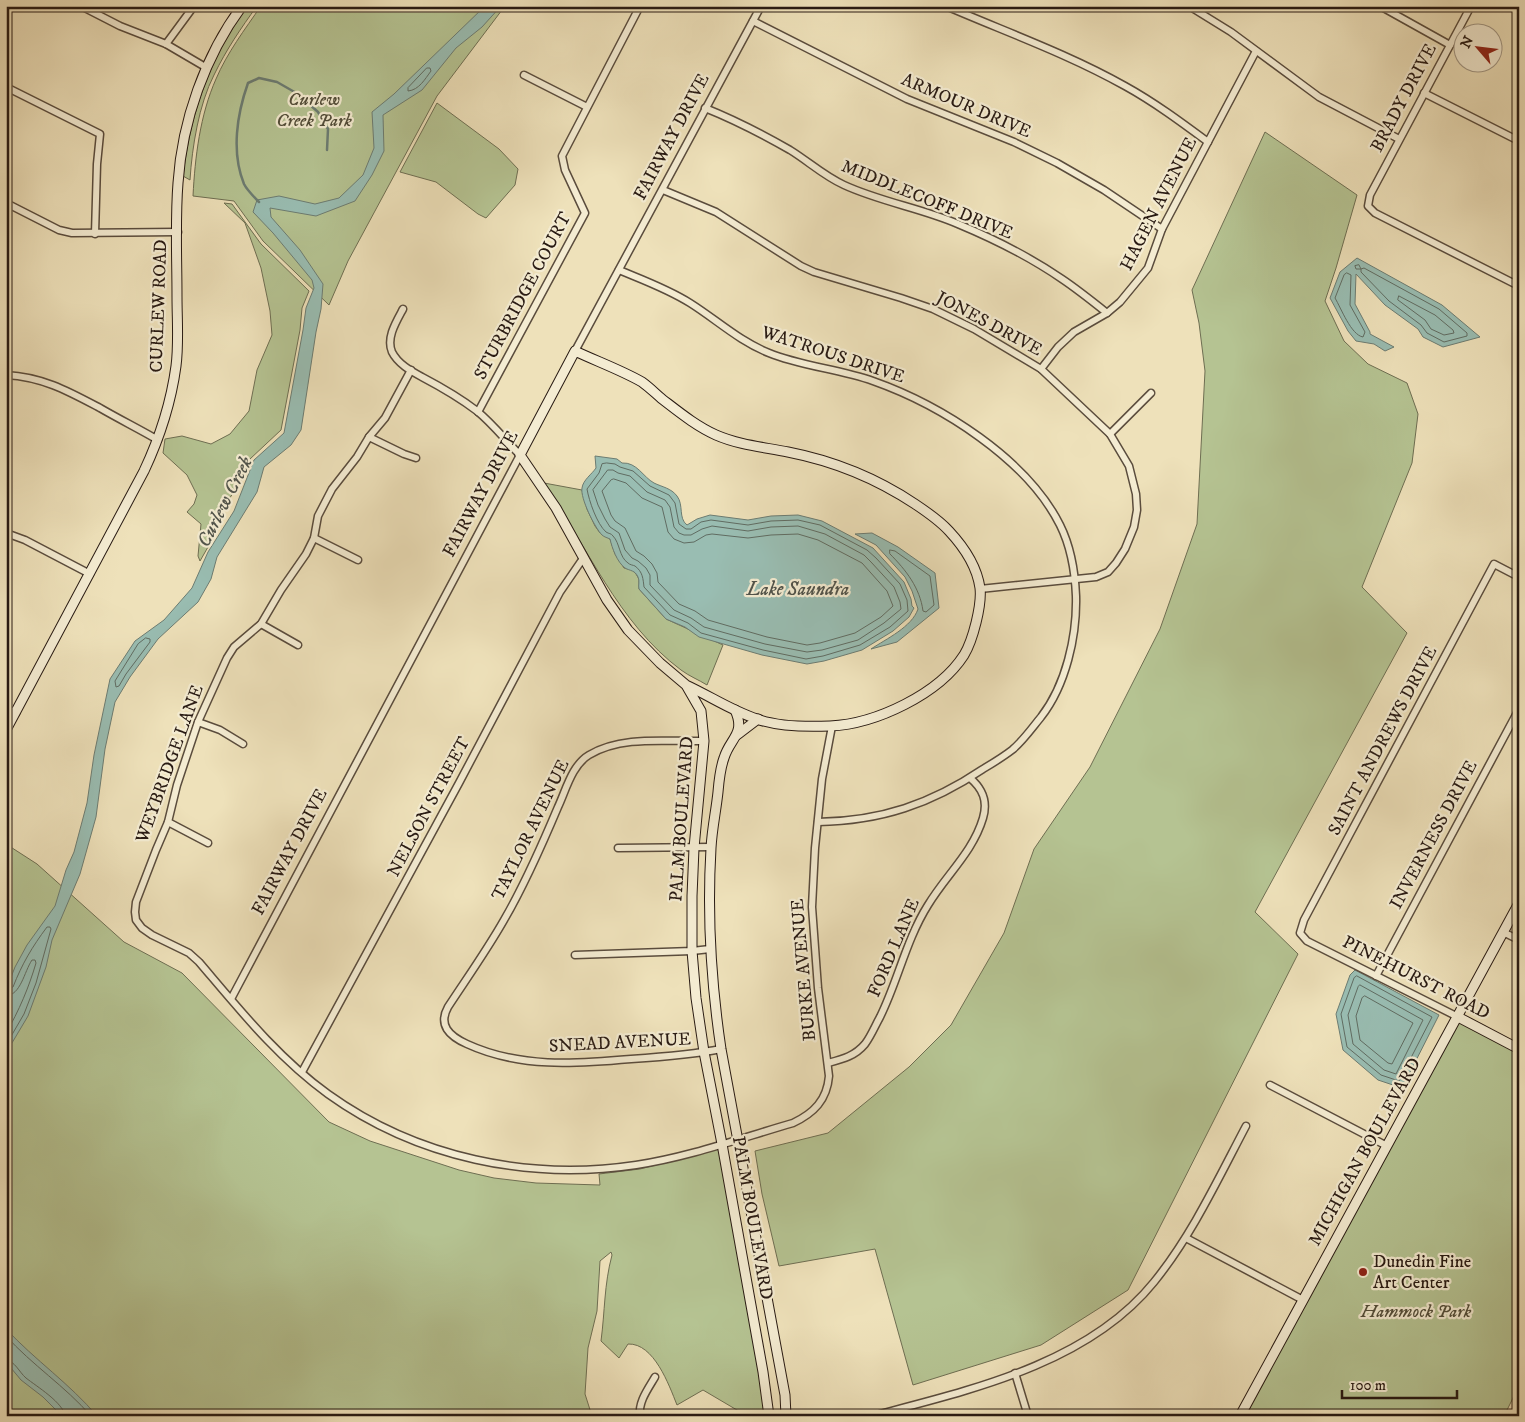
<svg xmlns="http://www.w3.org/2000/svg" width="1525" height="1422" viewBox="0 0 1525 1422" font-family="'IM FELL DW Pica',serif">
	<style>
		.green { fill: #b5c392; stroke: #6e6e52 }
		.water { fill: #99bdb2; stroke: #6c7c72 }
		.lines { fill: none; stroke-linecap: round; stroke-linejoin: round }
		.shore { stroke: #606c62; stroke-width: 1 }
		.stream { stroke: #6c7c72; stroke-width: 2.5 }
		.street-casing { stroke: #5a4c3d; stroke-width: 9 }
		.secondary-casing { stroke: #281a13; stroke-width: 11 }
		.street { stroke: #f4ecd2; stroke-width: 6 }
		.secondary { stroke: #f4ecd2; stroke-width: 9 }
		.poi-dot { fill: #8f2418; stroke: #f4ecd2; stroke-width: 2 }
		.labels { text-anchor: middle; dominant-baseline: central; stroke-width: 4.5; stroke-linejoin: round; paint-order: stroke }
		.street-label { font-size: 18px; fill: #281a13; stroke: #f4ecd2 }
		.park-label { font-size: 18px; font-style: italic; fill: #524d39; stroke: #f4ecd2 }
		.poi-label { font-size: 18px; fill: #281a13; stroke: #f4ecd2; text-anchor: start }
		.water-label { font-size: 19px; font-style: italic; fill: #50534b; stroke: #f4ecd2 }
	</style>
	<rect width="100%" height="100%" fill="#eee1ba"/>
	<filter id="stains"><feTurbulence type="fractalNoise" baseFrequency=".004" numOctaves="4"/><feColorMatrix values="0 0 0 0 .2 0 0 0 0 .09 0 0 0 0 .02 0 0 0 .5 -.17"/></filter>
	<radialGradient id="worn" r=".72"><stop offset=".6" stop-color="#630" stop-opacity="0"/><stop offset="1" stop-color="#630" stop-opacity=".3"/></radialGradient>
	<g class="green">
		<path d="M248 6H257C241 28 226 50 214 75 199 104 192 147 190 180L183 176C190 115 210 56 248 6Z"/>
		<path d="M261 6H505L437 96 348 261 329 305 263 241 234 201 193 196C195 157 200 115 216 79 227 53 245 29 261 6Z"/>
		<path d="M437 103 499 149 518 169 515 185 486 218 478 214 436 182 400 172Z"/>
		<path d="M1265 132 1357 195 1336 268 1325 301 1344 341 1368 364 1407 383 1418 414 1412 463 1362 587 1407 633 1255 912 1298 954 1128 1290 1041 1345 913 1385 875 1249 779 1266 762 1194 755 1151 828 1133 909 1067 951 1025 1004 933 1034 849 1090 767 1160 629 1197 524 1205 371 1199 323 1192 290Z"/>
		<path d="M224 203 232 204 261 244 309 291 302 308 300 330 281 430 250 459 244 476 224 507 212 540 200 561 198 556 201 524 187 512 194 504 197 495 187 475 163 453 165 439 182 436 211 444 230 434 249 411 257 370 272 335 270 311 261 268 245 223Z"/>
		<path d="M544 483 582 490 587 509 595 526 600 533 610 539 615 554 624 568 632 570 636 574 639 579V589L666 619 723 645 707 685C699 680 689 676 681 670 618 623 587 546 544 483Z"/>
		<path d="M6 844 37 864 124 942 182 973 329 1122 370 1141 459 1170 494 1178 536 1183 600 1185 599 1174 640 1169 719 1149 759 1373 764 1412 763 1414 764 1416 742 1413 703 1390 677 1405C669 1385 654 1343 628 1344L619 1358 601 1341C605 1311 604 1285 612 1255L611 1252 600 1261 597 1311 588 1348 585 1394 592 1416H6Z"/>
		<path d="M1458 1017 1519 1049V1386L1504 1416H1242Z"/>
	</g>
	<g class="water">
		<path d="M485 6H501L482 27 456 48 422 90 383 115 384 151 372 175 355 201 316 216 270 208 271 217 300 250 323 284 321 309 316 332 301 430 291 445 264 467 257 492 217 557 211 579 198 602 158 639 130 677 115 702 105 749 96 817 80 874 52 940 46 967 28 1016 6 1053V990L15 967 27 945 55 906 66 870 74 852 87 803 94 755 110 679 135 641 164 620 192 588 208 552 234 511 254 460 284 433 303 330 306 308 314 288 312 280 273 233 253 212 257 200 279 196 315 204 339 198 363 175 374 148 372 112 394 94Z"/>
		<path d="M1357 258 1442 305 1480 337 1443 347 1423 337 1418 329 1385 305 1356 274 1355 304 1370 332V334L1394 347 1385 351 1374 344 1356 341 1348 331 1330 298 1340 272Z"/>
		<path d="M595 456 617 459 622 463C637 462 643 477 654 483 662 487 671 488 677 496 684 505 678 518 687 525L697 519 710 515 748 520 771 516 798 515 822 521 873 548 904 582 911 599 912 606 914 608 909 617 893 631 862 650 824 661 807 664 762 655 699 637 685 627 666 619 639 589C638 585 640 581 638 577 635 570 630 571 625 568 617 562 612 548 610 539 608 538 604 537 602 535 595 528 580 498 582 488 583 480 592 474 596 468Z"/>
		<path d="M872 533 898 547 935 573 939 608 897 642 871 649C886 639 912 627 918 609L912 591 905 577 876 545 855 534Z"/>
		<path d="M1355 970 1439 1015 1402 1088 1378 1080 1343 1050 1336 1014 1350 975Z"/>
		<path d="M6 1329C35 1360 70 1384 97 1416H62L43 1397 21 1380 6 1362Z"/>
	</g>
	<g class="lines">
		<g class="shore">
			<path d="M427 68H430L431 71C425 79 419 90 408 91V88Z"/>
			<path d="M1359 265 1361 269 1364 268 1439 309 1467 333V336L1444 342 1427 333 1421 325 1389 301 1361 272V269H1356L1355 266Z"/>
			<path d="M1347 273 1351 275 1350 305 1365 332 1363 337C1351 335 1341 308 1335 298L1344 275Z"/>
			<path d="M1399 296 1435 315 1453 330 1454 333 1444 335 1431 329 1425 320 1398 300Z"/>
			<path d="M607 463 615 464 620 467 633 471 650 486 669 495 675 503 679 524 686 529H691L701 522 711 520 748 525 771 521 798 520 820 525 867 550 876 558 900 584 907 600 908 611 890 627 860 645 823 656 806 659 763 650 701 633 688 623 670 615 644 587C643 579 643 572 635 566 633 565 630 565 628 563 619 557 620 543 613 536 611 533 609 534 606 532 597 524 589 501 587 489L599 473 602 464Z"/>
			<path d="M608 470H613L618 473 630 476 647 492 665 500 670 507 674 527 679 533 684 535H691L702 529 712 526 748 531 771 527 798 526 825 534 864 555 871 562 894 587 900 602 901 609 884 623 858 640 822 650 807 652 765 644 704 627 691 618 674 610 650 585V575L646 568 638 561 632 558 625 550 619 533 610 527 605 519 598 505 593 490Z"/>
			<path d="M614 479 626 483 642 498 662 507 668 532 674 539 684 543 694 542 706 535 712 534 748 538 771 535 798 534 818 540 862 563 887 591 893 606 881 617 855 633 820 643 807 645 767 637 708 620 695 611 679 604 658 582 657 573 652 564 644 556 636 551 625 528 615 521 611 515 602 491 611 480Z"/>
			<path d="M890 550 895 551 930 576 934 605 926 612 923 611C920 588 906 570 890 554Z"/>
			<path d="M146 638 150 639V642L126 674 119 686 116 687 115 681 138 644Z"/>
			<path d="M1357 976 1432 1017 1399 1081 1381 1075 1347 1047 1341 1014 1354 978Z"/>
			<path d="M1360 985 1423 1020 1396 1074 1384 1070 1353 1044 1348 1015 1358 987Z"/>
			<path d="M6 989 13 987C22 964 32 947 47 927H50L51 929 36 983 24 1014 6 1045"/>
			<path d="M6 996C21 995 24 972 32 960H35L36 963C29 987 19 1011 6 1033"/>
			<path d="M1365 996 1413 1023 1392 1064 1388 1063 1360 1040 1356 1016 1362 998Z"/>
			<path d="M6 1336C32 1365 65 1386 91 1416"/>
			<path d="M6 1360C15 1361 19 1372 26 1378 36 1386 64 1403 65 1416"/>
		</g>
		<path class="stream" d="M259 202C254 197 247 190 244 184 231 152 237 114 248 83L259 78 277 82 298 94 318 112 328 129 327 150"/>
		<defs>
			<g id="street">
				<path d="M81 6 120 26 166 44 207 68"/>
				<path d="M946 6C1006 32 1068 54 1125 86 1154 102 1181 122 1208 142"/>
				<path d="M1189 6 1231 32 1319 97 1399 139"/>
				<path d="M1380 6 1450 45"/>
				<path d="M1471 6 1370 195 1368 206 1375 213 1519 286"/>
				<path d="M1511 6 1519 10"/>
				<path d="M753 21 907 99 1014 142 1057 163 1104 190 1162 229"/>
				<path d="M166 44 194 6"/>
				<path d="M524 75 587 107"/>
				<path d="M6 87 100 134 97 164 95 234"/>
				<path d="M1424 93 1519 141"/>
				<path d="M705 108C735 120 762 134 790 150 808 161 824 176 844 185 881 202 921 208 958 224 994 239 1030 257 1062 279 1077 289 1092 301 1107 313"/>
				<path d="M663 190 716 212 801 266 814 272 901 298 933 309 974 329 1041 369 1110 434 1129 466 1136 494 1137 510 1134 527 1125 549 1116 563 1108 572 1096 577 980 589"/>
				<path d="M6 203 59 230 72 233 178 232"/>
				<path d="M619 270C643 280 668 289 690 303 717 320 739 341 769 353 800 366 840 369 873 381 941 405 1027 459 1060 525 1071 547 1075 572 1076 596 1077 636 1066 685 1041 717 1032 728 1023 741 1012 750 1003 757 993 763 983 769 931 804 881 821 818 822"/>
				<path d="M575 351 761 6"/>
				<path d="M1041 369 1058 347 1074 332 1107 313 1120 302 1148 268 1162 229 1256 51"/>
				<path d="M411 370 385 418 369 437 357 457 332 489 318 516 314 538 306 554 281 590 261 624 234 647 227 658 198 722 177 785 168 822 156 850 136 902 135 912 136 920 142 928 152 935 189 953 199 962C239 1009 278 1058 328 1094 417 1158 529 1181 636 1165 689 1157 741 1138 793 1123 814 1113 827 1100 829 1076L818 988 812 907 815 848 822 779 832 726"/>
				<path d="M6 375C43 377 68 391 100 408 119 419 139 429 158 440"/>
				<path d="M478 412 585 213 565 170 562 156 640 6"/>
				<path d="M1110 434 1151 393"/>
				<path d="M369 437 404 454 416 458"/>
				<path d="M6 533 25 540 90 574"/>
				<path d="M314 538 358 560"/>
				<path d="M261 624 298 645"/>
				<path d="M6 708 16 713"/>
				<path d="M198 722 220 730 243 744"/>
				<path d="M704 741C667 742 622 735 589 755 572 765 566 790 558 807 542 845 525 884 504 920 487 950 467 978 448 1007 438 1025 449 1036 467 1044 519 1068 575 1064 631 1059 661 1057 691 1055 721 1049"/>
				<path d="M168 822 208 843"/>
				<path d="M618 848 711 847"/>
				<path d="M1503 932 1519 940"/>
				<path d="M575 955 692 951 710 949"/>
				<path d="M1376 976 1519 709"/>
				<path d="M231 999 520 455C506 441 493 424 477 411 460 398 441 387 422 377 411 371 398 364 392 352 386 338 396 322 403 309"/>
				<path d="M1458 1017 1307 941 1300 933 1304 920 1494 564 1519 577"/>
				<path d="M828 1063C843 1059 855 1056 865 1044 871 1036 875 1026 880 1017 898 981 906 940 928 905 946 875 973 852 983 818 988 801 983 789 970 778"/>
				<path d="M302 1072 459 783 560 592 584 557"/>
				<path d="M1270 1085 1387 1146"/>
				<path d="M1186 1238 1303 1300"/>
				<path d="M1015 1373 1028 1416"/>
				<path d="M640 1416C638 1402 648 1389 655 1377"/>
				<path d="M872 1416C970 1390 1088 1364 1154 1282 1192 1235 1218 1179 1246 1126"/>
			</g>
			<g id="secondary">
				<path d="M686 685C710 696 732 711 757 719 779 727 806 727 830 726 876 724 939 694 964 655 973 640 982 605 980 588 977 567 963 546 949 531 939 520 927 512 915 504 876 478 834 461 788 452 763 447 739 445 716 435 696 426 679 412 662 399 655 393 649 387 642 382 621 370 596 361 575 351L520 455 556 508 607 600 628 630 660 663 686 685 701 711 704 741 694 848 692 896V951L696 998 704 1052 722 1144 763 1372 769 1416"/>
				<path d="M735 710C746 734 730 738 724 758 720 769 719 780 718 792 716 811 712 829 711 848 707 916 711 982 721 1049L785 1395 786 1416"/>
				<path d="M6 730 144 471C160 437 171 403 176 366 179 343 177 320 177 297 177 259 175 220 178 183 182 121 205 56 242 6"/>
				<path d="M737 735 758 719"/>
				<path d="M1458 1017 1519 1049"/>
				<path d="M1240 1416 1519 903"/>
			</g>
		</defs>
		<use href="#street" class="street-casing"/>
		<use href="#secondary" class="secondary-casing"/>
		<use href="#street" class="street"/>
		<use href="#secondary" class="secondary"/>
	</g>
	<circle class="poi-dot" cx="1363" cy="1272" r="5"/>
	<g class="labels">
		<g class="street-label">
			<text transform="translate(1404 98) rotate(-62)">BRADY DRIVE</text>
			<text transform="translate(966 106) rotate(23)">ARMOUR DRIVE</text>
			<text transform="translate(672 137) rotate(-62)">FAIRWAY DRIVE</text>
			<text transform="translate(927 200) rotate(22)">MIDDLECOFF DRIVE</text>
			<text transform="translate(1159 204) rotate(-63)">HAGEN AVENUE</text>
			<text transform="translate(523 296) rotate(-62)">STURBRIDGE COURT</text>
			<text transform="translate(159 306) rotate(-88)">CURLEW ROAD</text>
			<text transform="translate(989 324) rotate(28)">JONES DRIVE</text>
			<text transform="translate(833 355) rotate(18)">WATROUS DRIVE</text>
			<text transform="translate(481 494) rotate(-62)">FAIRWAY DRIVE</text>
			<text transform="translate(1383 741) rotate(-62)">SAINT ANDREWS DRIVE</text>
			<text transform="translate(170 764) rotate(-70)">WEYBRIDGE LANE</text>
			<text transform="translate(429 807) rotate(-62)">NELSON STREET</text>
			<text transform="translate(682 819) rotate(-86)">PALM BOULEVARD</text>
			<text transform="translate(531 830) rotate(-64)">TAYLOR AVENUE</text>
			<text transform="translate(1434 835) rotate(-62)">INVERNESS DRIVE</text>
			<text transform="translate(290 852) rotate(-62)">FAIRWAY DRIVE</text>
			<text transform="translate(894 948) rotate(-67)">FORD LANE</text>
			<text transform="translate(804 970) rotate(-95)">BURKE AVENUE</text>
			<text transform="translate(1416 978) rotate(27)">PINEHURST ROAD</text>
			<text transform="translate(620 1043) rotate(-3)">SNEAD AVENUE</text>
			<text transform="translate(1365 1152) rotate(-61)">MICHIGAN BOULEVARD</text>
			<text transform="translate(752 1218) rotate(80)">PALM BOULEVARD</text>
		</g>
		<g class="park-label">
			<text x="314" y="100">Curlew<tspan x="314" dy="21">Creek Park</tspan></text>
			<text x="1416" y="1312">Hammock Park</text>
		</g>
		<g class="poi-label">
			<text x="1373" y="1262">Dunedin Fine<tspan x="1373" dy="21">Art Center</tspan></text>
		</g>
		<g class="water-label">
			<text transform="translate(225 502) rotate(-63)">Curlew Creek</text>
			<text x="798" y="589">Lake Saundra</text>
		</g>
	</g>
	<rect width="1525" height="1422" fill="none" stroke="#eee1ba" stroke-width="25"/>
	<rect x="8" y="8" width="1510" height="1407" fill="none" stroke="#281a13" stroke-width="2.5"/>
	<rect x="12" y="12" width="1500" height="1397" fill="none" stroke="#281a13"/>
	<g transform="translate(1478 48) rotate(298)"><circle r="24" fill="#f4ecd2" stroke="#a29886"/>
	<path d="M0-4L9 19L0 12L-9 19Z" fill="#8f2418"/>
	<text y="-8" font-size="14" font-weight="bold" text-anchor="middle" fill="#281a13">N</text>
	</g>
	<path d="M1342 1390v8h115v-8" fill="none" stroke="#281a13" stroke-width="2.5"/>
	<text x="1350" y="1390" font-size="15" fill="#281a13" stroke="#f4ecd2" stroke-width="4" paint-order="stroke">100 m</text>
	<rect width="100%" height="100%" filter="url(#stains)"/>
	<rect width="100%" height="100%" fill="url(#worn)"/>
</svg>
